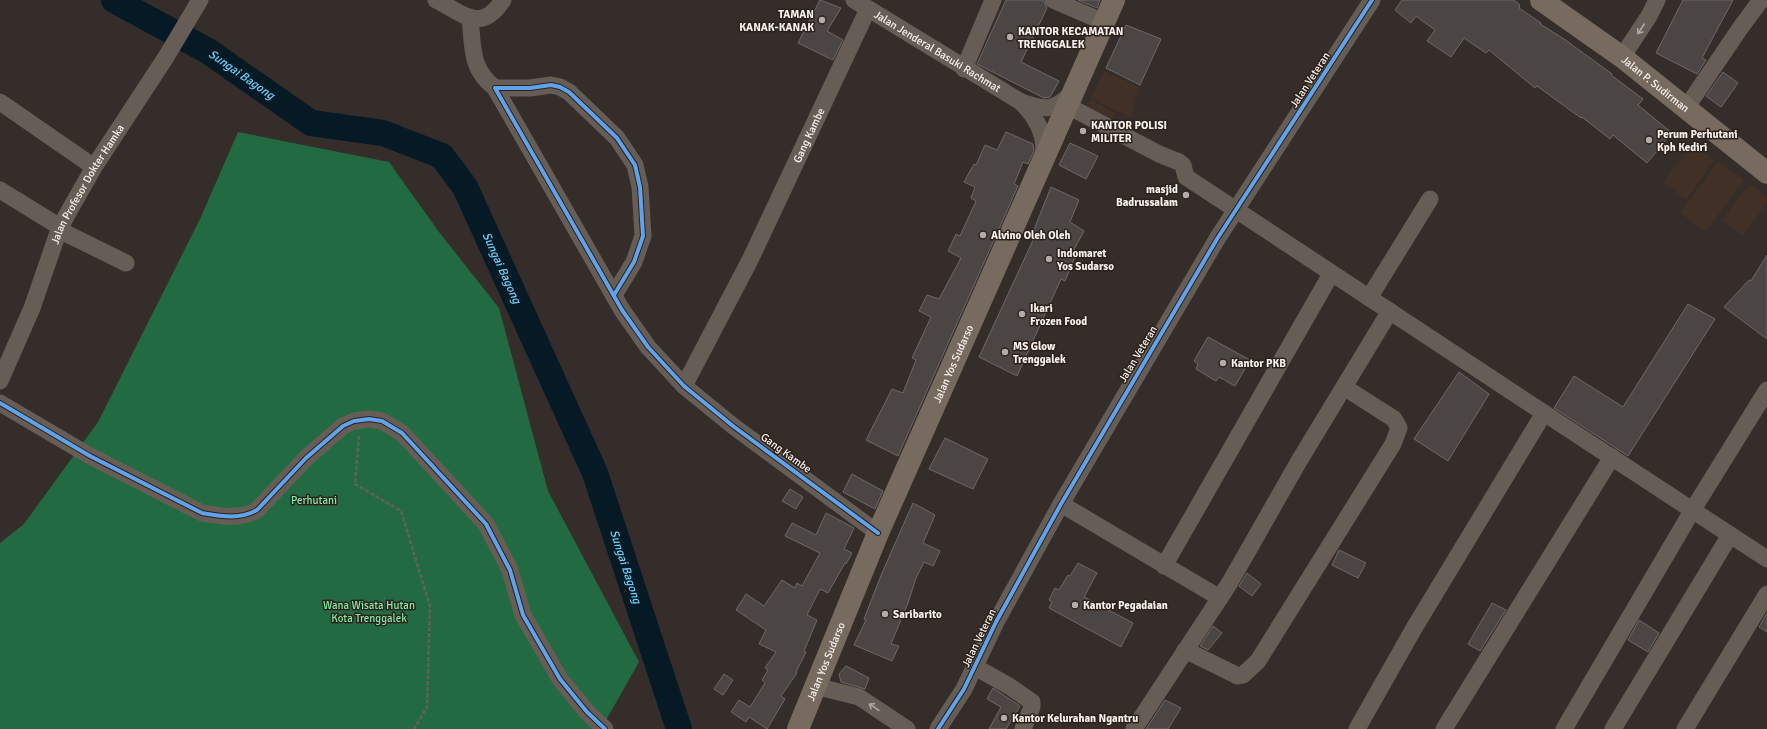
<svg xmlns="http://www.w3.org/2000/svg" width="1767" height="729" viewBox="0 0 1767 729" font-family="Signika,sans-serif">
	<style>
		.built { fill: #403026 }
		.forest { fill: #226b42 }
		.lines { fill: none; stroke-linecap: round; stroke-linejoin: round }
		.river { stroke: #051a25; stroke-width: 26 }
		.building { fill: #4b4544; stroke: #6e6868 }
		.path { stroke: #66605a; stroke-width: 2.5; stroke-dasharray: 4 2; stroke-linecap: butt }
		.minor { stroke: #665e56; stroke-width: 17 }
		.highway { stroke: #776a5e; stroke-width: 22 }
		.cycleway-casing { stroke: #2d221b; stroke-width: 6 }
		.cycleway { stroke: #60a3ed; stroke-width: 4 }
		.oneway { stroke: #b0a8a2 }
		.poi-dot { fill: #b4aca8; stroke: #2d221b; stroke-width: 1.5 }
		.labels { text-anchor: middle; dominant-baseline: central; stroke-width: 3; stroke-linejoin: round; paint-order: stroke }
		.poi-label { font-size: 11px; font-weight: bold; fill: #f9f1ed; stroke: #2d221b; text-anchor: start }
		.street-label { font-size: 11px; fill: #f9f1ed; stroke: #2d221b }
		.park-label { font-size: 11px; fill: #7feca7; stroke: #2d221b }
		.water-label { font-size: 12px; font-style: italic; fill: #6fcffd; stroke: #2d221b }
	</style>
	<rect width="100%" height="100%" fill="#342d29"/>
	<g class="built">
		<path d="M1105 71 1139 87 1131 118 1091 98Z"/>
		<path d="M1090 99 1115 113 1111 123 1085 110Z"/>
		<path d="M1692 143 1715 160 1686 200 1663 183Z"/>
		<path d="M1718 161 1744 180 1706 232 1680 213Z"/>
		<path d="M1750 184 1767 197V204L1742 236 1722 220Z"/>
	</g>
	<path class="forest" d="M238 132 389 162 439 232 499 308 548 491 639 662 601 729H0V543L24 524 98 422 200 219Z"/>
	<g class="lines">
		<path class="river" id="s1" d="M114 0 208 51 311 123 383 133 442 156 465 187 595 473 679 729"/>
	</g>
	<g class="building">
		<path d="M820 0 841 8 827 31 843 40 833 60 798 43Z"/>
		<path d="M1006 0H1043L1047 8 1021 62 1059 81 1050 97 1044 98 977 64Z"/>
		<path d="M1078 0H1100L1097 8Z"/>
		<path d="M1402 0H1514L1520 5 1519 8 1541 23 1540 24 1564 39 1612 74 1611 75 1643 99 1638 105 1672 133 1647 163 1613 135 1610 139 1582 117 1581 118 1537 86 1535 88 1489 50 1486 53 1464 38 1451 57 1427 41 1435 30 1416 16 1411 23 1395 10Z"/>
		<path d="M1683 0H1733L1702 58 1706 60 1697 74 1656 53Z"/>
		<path d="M1126 25 1161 39 1140 85 1106 68Z"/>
		<path d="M1723 72 1738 83 1721 107 1706 96Z"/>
		<path d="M1006 132 1033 144 1034 151 1028 164 1023 162 1014 184 1018 186 898 456 866 440 892 389 903 393 916 360 912 358 931 317 919 311 927 295 939 299 961 258 948 251 956 234 960 236 976 201 971 198 975 187 964 182 974 164 976 165 985 145 997 150Z"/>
		<path d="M1070 143 1098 156 1086 179 1059 165Z"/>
		<path d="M1051 187 1079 200 1070 222 1084 231 1071 255 1075 257 1065 281 1061 279 1017 376 979 357 1034 238 1031 237Z"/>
		<path d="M1767 255V339L1724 307 1749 280 1751 281Z"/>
		<path d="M1688 304 1715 319 1628 456 1554 408 1574 376 1623 407Z"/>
		<path d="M1208 337 1250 360 1235 386 1219 377 1216 381 1196 369 1198 364 1194 361Z"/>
		<path d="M1459 372 1489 394 1448 461 1414 439Z"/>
		<path d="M945 438 988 459 973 489 929 469Z"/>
		<path d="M852 474 883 491 875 509 843 492Z"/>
		<path d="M790 489 803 497 796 509 782 501Z"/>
		<path d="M913 503 935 515 923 543 940 551 933 566 924 562 916 578 908 603 891 644 899 646 892 661 854 645 866 620 864 619 882 573Z"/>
		<path d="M826 513 854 528 844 549 852 553 846 564 845 563 828 593 820 589 807 615 817 620 804 651 806 652 796 672 797 673 781 696 785 699 767 729 749 717 746 722 731 712 739 700 750 707 765 683 762 680 768 670 765 668 776 652 759 644 766 630 736 610 746 594 764 606 782 580 795 588 797 583 802 586 820 553 785 536 792 523 816 535Z"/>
		<path d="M1339 550 1366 563 1358 578 1332 565Z"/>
		<path d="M1078 563 1097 573 1084 597 1133 623 1121 647 1049 608 1052 602 1049 600 1055 588 1059 590 1068 575 1070 576Z"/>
		<path d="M1247 573 1261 584 1252 596 1239 586Z"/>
		<path d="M1492 603 1506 610 1480 651 1468 644Z"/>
		<path d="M1767 613V632L1759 627Z"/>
		<path d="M1639 620 1659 633 1648 652 1628 640Z"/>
		<path d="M1213 626 1222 633 1208 650 1200 646Z"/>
		<path d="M846 666 869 678 865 689 841 682 839 674Z"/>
		<path d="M724 674 733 680 723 695 714 689Z"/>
		<path d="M993 688 1020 706 1006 729H989L1001 707 987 699Z"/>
		<path d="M1165 700 1181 708 1168 729H1146Z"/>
	</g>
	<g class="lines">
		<path class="path" d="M359 436 355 484 401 511 430 606 427 707 414 729"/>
		<g class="minor">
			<path d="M436 0C464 14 481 34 503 0"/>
			<path id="s2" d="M854 0 1021 102C1045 110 1053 112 1072 93"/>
			<path d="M1053 0 1104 22"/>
			<path d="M470 17C473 46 470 69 495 88"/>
			<path d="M1622 57 1649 16 1657 0"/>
			<path d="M964 69 993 0"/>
			<path d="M0 102 94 167"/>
			<path d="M1021 102C1036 117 1047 135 1043 157"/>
			<path d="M1068 106 1159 154 1179 162 1183 165 1186 177 1544 413"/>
			<path d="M1686 108 1741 27 1761 0"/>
			<path d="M0 190 60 227"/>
			<path d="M59 230 126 263"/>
			<path d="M614 295 634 262 643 236 640 187 635 165 617 138 569 92 560 87 551 85 530 88H495L622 310 648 347 684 386 733 426 878 533"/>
			<path d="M1369 298 1430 199"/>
			<path id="s3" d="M0 381 32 308 60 227 94 167 166 57 200 0"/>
			<path id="s4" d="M684 386 750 260 868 9"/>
			<path d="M0 403 90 456 202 513C220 516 240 520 257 510L306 458 343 426 354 421 369 419 382 421 402 433 486 524 510 570 523 615 560 679 587 712 605 729"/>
			<path d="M1061 504 1220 598"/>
			<path d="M1164 566 1331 274"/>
			<path d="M1185 650 1238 676 1243 675 1258 661 1393 444 1399 428 1394 419 1344 387"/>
			<path d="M975 667 1009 686 1032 702V707L1023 729"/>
			<path d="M815 686 859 697 907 729"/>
			<path d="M938 729 964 689 996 622 1061 504 1217 239 1372 0"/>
			<path d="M1134 729 1229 584 1299 461 1390 311"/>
			<path d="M1357 729 1413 630 1544 413 1767 559"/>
			<path d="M1444 729 1612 457"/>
			<path d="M1564 729 1692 511 1767 390"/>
			<path d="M1613 729 1730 535"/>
			<path d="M1685 729 1767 594"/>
		</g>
		<g class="highway">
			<path id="s5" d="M1541 0 1622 57 1767 173"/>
			<path id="s6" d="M798 729 878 533 1114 0"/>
		</g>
		<defs>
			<g id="cycleway">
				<path d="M614 295 634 262 643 236 640 187 635 165 617 138 569 92 560 87 551 85 530 88H495L622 310 648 347 684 386 733 426 878 533"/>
				<path d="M0 403 90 456 202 513C220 516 240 520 257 510L306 458 343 426 354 421 369 419 382 421 402 433 486 524 510 570 523 615 560 679 587 712 605 729"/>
				<path d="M938 729 964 689 996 622 1061 504 1217 239 1372 0"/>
			</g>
		</defs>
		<use href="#cycleway" class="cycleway-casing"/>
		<use href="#cycleway" class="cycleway"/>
	</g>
	<defs><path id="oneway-shaft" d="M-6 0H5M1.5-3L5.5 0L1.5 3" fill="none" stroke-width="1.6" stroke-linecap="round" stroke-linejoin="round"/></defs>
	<g class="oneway">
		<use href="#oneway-shaft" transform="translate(1641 29) rotate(123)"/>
		<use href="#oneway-shaft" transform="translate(874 707) rotate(-146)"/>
	</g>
	<g class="poi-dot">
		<circle cx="822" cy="20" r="4"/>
		<circle cx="1010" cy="37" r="4"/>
		<circle cx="1083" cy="131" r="4"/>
		<circle cx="1649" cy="140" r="4"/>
		<circle cx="1186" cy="195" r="4"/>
		<circle cx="983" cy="235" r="4"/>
		<circle cx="1049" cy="259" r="4"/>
		<circle cx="1022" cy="314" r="4"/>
		<circle cx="1005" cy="352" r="4"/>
		<circle cx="1223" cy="363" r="4"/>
		<circle cx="1075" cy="605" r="4"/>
		<circle cx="885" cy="614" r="4"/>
		<circle cx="1004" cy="718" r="4"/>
	</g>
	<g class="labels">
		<g class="poi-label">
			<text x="814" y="14" text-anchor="end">TAMAN<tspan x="814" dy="13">KANAK-KANAK</tspan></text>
			<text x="1018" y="31">KANTOR KECAMATAN<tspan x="1018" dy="13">TRENGGALEK</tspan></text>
			<text x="1091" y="125">KANTOR POLISI<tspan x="1091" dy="13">MILITER</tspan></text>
			<text x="1657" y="134">Perum Perhutani<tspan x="1657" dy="13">Kph Kediri</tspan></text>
			<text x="1178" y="189" text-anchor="end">masjid<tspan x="1178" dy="13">Badrussalam</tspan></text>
			<text x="991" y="235">Alvino Oleh Oleh</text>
			<text x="1057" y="253">Indomaret<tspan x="1057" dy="13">Yos Sudarso</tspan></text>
			<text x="1030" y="308">Ikari<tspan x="1030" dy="13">Frozen Food</tspan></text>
			<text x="1013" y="346">MS Glow<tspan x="1013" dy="13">Trenggalek</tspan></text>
			<text x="1231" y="363">Kantor PKB</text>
			<text x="1083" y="605">Kantor Pegadaian</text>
			<text x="893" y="614">Saribarito</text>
			<text x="1012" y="718">Kantor Kelurahan Ngantru</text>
		</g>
		<g class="street-label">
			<text stroke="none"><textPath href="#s2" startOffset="98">Jalan Jenderal Basuki Rachmat</textPath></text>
			<text transform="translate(1310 80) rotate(-57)">Jalan Veteran</text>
			<text stroke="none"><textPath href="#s5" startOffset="142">Jalan P. Sudirman</textPath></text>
			<text stroke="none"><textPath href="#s4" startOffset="280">Gang Kambe</textPath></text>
			<text stroke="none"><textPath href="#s3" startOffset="216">Jalan Profesor Dokter Hamka</textPath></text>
			<text transform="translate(1138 354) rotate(-59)">Jalan Veteran</text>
			<text stroke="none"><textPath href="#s6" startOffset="397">Jalan Yos Sudarso</textPath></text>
			<text transform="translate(786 453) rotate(36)">Gang Kambe</text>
			<text transform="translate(979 638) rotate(-64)">Jalan Veteran</text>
			<text stroke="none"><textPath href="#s6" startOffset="73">Jalan Yos Sudarso</textPath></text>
		</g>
		<g class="park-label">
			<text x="314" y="500">Perhutani</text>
			<text x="369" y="605">Wana Wisata Hutan<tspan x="369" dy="13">Kota Trenggalek</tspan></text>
		</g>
		<g class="water-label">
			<text stroke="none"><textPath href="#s1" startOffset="148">Sungai Bagong</textPath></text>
			<text stroke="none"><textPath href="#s1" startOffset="496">Sungai Bagong</textPath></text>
			<text stroke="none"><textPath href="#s1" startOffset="820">Sungai Bagong</textPath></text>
		</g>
	</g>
</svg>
